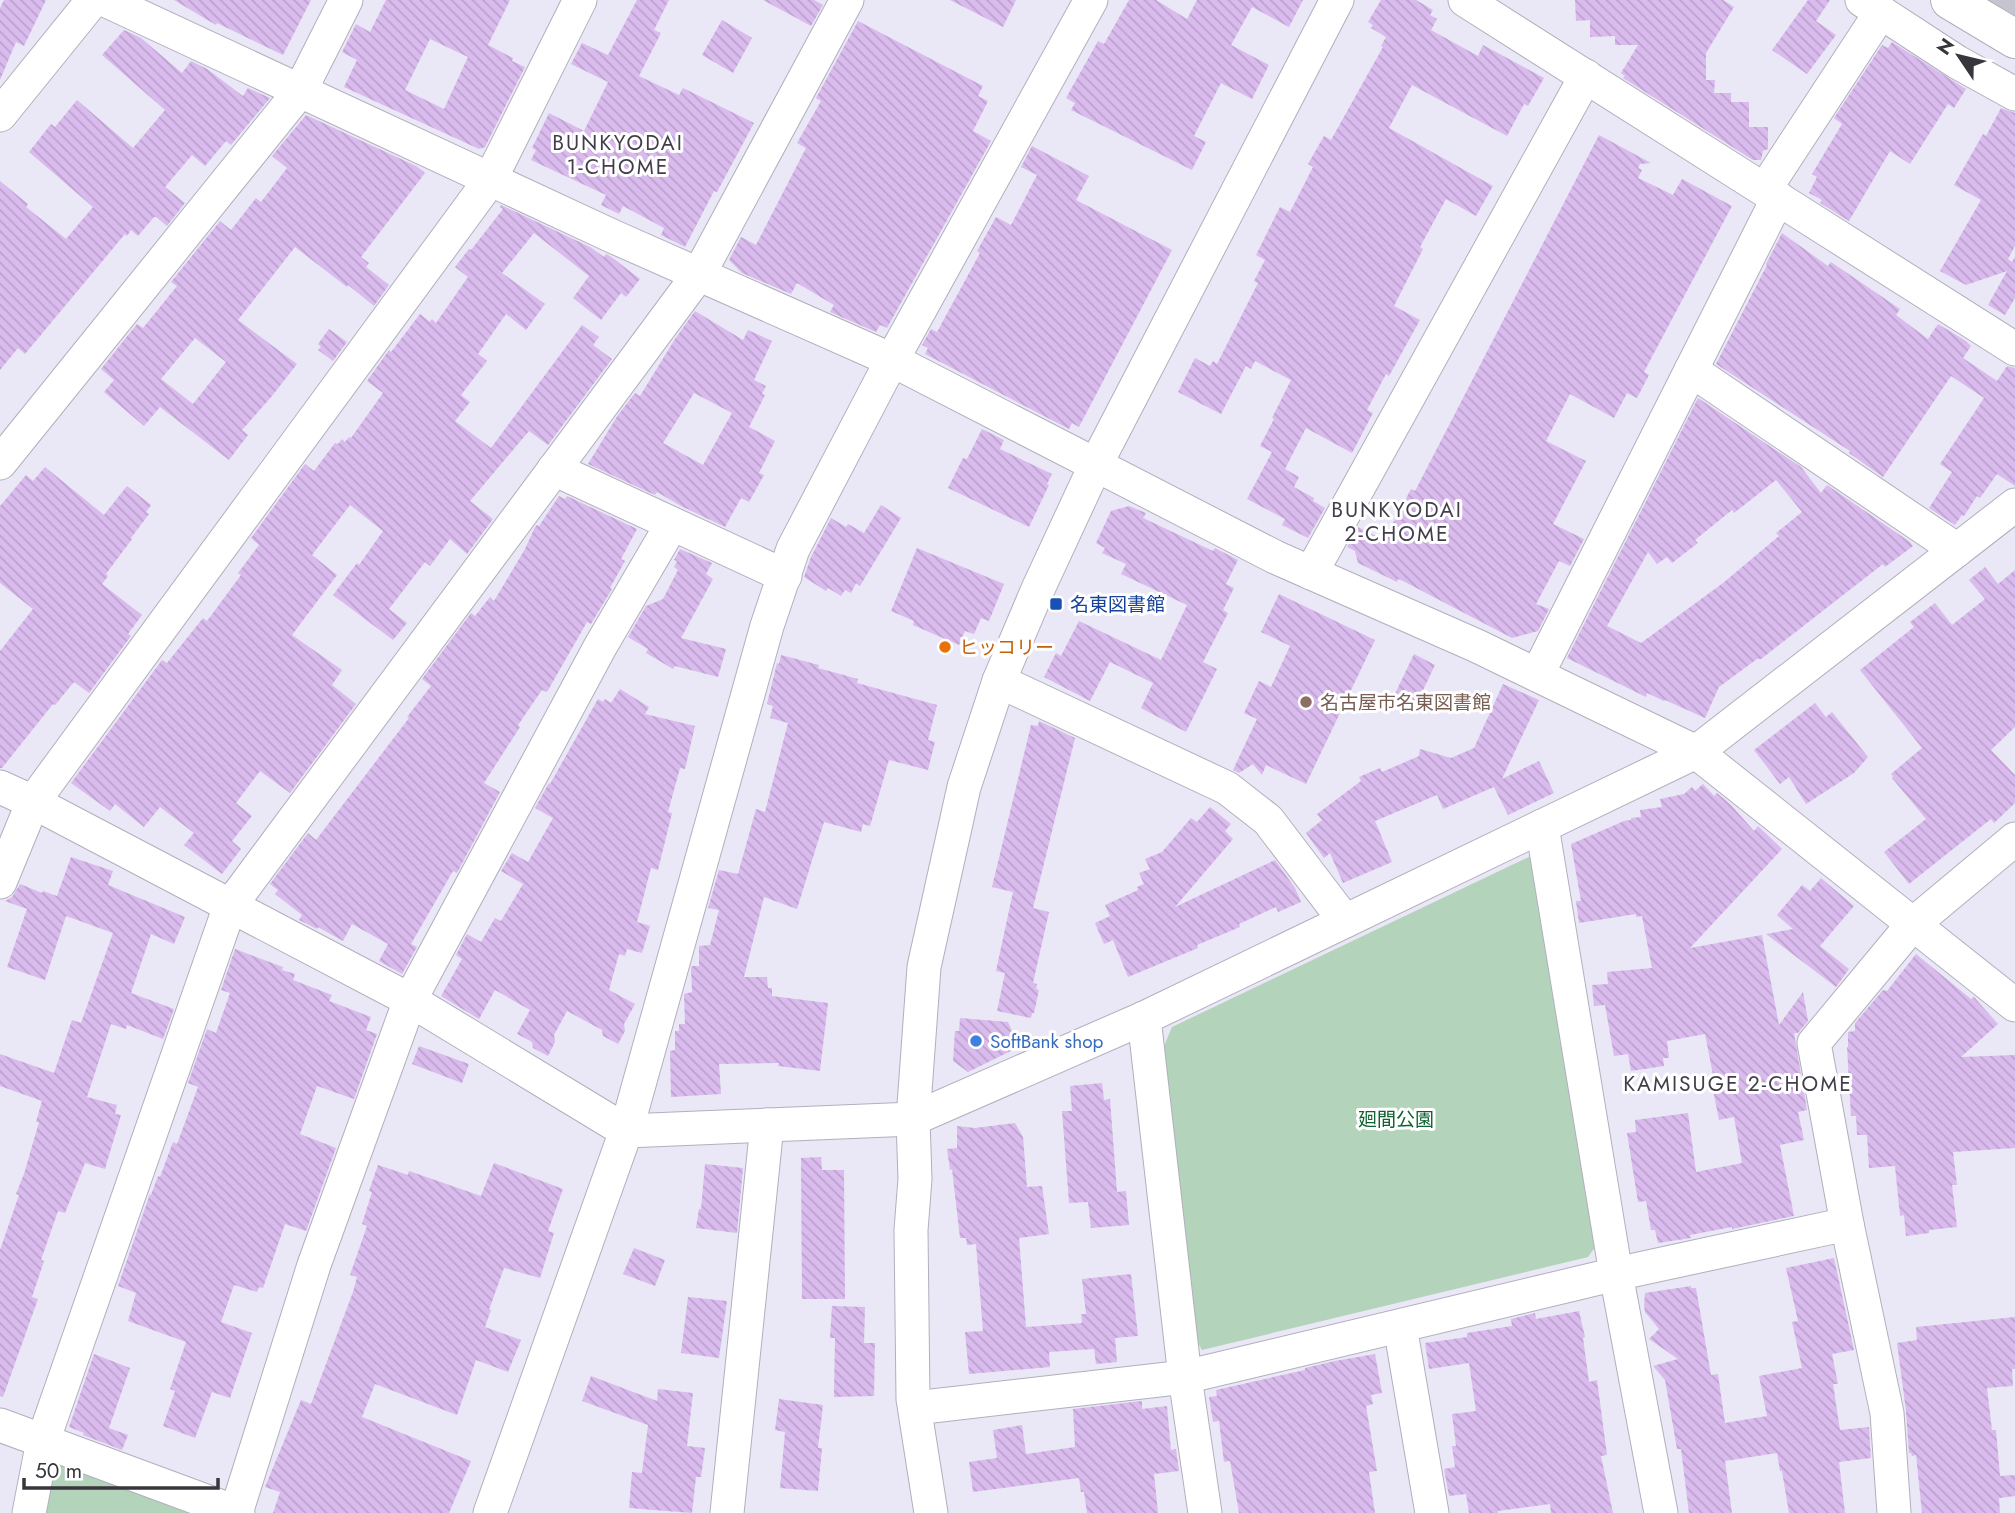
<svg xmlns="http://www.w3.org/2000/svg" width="2015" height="1513" viewBox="0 0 2015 1513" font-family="Jost,'Noto Sans JP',sans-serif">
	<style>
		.park { fill: #b4d3bb }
		.building { fill: url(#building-back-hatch); fill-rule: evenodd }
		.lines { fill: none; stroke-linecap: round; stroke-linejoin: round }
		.highway-tunnel { stroke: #c6c4d1; stroke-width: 38; stroke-dasharray: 38 19; stroke-linecap: butt }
		.minor-casing { stroke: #b2afbd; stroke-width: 35 }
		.highway-casing { stroke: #b2afbd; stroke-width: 40 }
		.minor { stroke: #fff; stroke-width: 33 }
		.highway { stroke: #fff; stroke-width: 38 }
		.transit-dot { fill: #1a4fb4; stroke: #fff; stroke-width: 2.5 }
		.food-dot { fill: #e8710a; stroke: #fff; stroke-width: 2.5 }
		.education-dot { fill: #8d6e63; stroke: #fff; stroke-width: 2.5 }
		.shop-dot { fill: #3f7fe0; stroke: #fff; stroke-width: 2.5 }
		.labels { text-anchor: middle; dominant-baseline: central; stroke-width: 6; stroke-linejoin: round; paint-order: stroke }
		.transit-label { font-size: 19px; fill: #164399; stroke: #fff; text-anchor: start }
		.food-label { font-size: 19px; fill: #c56008; stroke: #fff; text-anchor: start }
		.education-label { font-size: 19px; fill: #785e54; stroke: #fff; text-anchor: start }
		.shop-label { font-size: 19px; fill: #366cbe; stroke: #fff; text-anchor: start }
		.park-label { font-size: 19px; fill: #106233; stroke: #fff }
		.neighbourhood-label { font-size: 21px; letter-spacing: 2px; fill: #413e4a; stroke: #fff }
	</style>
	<defs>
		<pattern id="building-back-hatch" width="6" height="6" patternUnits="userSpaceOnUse" patternTransform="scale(1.75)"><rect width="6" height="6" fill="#dabbee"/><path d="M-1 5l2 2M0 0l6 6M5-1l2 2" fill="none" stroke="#bca1cd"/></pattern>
	</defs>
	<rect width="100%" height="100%" fill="#eae7f6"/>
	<g class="park">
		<path d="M1535 854 1601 1239 1588 1257 1202 1350 1192 1332 1162 1051 1172 1027Z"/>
		<path d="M59 1462 190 1513H39L47 1469Z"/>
	</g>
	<g class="building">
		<path d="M4 0H46L24 46 16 42 0 80V8Z"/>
		<path d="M174 0H311L283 55 217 23 216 25Z"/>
		<path d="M386 0H510L488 45 513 58 512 61 525 67 485 147 479 149 344 87 357 60 342 52 356 24 370 32ZM430 39 468 57 444 109 405 90Z"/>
		<path d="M637 0H669L654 30 661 33 639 76 679 95 683 88 754 123 717 192 714 191 685 247 661 235 664 228 623 206 619 214 601 205 606 195 531 160 536 150 532 148 549 113 584 131 608 82 571 64 582 43 608 55Z"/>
		<path d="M763 0H814L823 5 811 26Z"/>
		<path d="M950 0H1016L1003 27Z"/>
		<path d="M1129 0H1156L1187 19 1197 0H1303L1289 27 1252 7 1231 45 1269 65 1252 99 1221 83 1194 136 1206 142 1192 170 1071 110 1075 103 1066 98 1098 41 1104 44Z"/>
		<path d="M1381 0H1416L1433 10 1430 15 1437 19 1431 30 1478 56 1483 45 1544 78 1528 106 1524 104 1507 136 1412 85 1389 128 1493 186 1476 216 1446 199 1420 247 1423 249 1394 306 1420 320 1389 376 1386 374 1367 410 1373 413 1352 453 1306 428 1285 469 1299 477 1294 487 1314 498 1313 501 1325 508 1308 538 1282 525 1285 519 1247 499 1272 452 1260 446 1274 419 1272 418 1291 380 1255 361 1251 369 1246 366 1221 414 1178 392 1195 358 1210 366 1213 361 1217 364 1258 283 1254 281 1265 260 1256 255 1280 207 1290 212 1313 167 1308 164 1324 136 1331 140 1383 47 1381 46 1386 37 1371 28 1373 25 1368 22Z"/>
		<path d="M1575 0H1723L1734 7 1706 53V80H1715L1714 93H1731V102H1749V127H1768V149L1763 151 1761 160H1753L1623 78 1625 76 1621 73 1638 45H1615V36L1590 37V20L1576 21Z"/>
		<path d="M1808 0H1830L1816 21 1836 35 1807 74 1772 50Z"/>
		<path d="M722 20 752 38 733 73 702 55Z"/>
		<path d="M858 21 983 86 978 96 988 101 973 131 991 141 887 328 880 325 876 332 830 312 834 305 797 283 791 294 742 273 729 260 741 237 756 245 806 148 797 143 821 101 816 98Z"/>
		<path d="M124 30 141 38 182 73 191 61 207 69 243 96 248 88 270 98 231 145 226 141 205 166 192 155 165 187 185 203 167 226 156 217H154L138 236 131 230 127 236 125 234 25 354 18 348 0 370V181L28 204 26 207 66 239 93 207 29 152 51 124 55 127 77 100 133 148 165 110 102 55Z"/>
		<path d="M1892 42 1966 89 1954 108 1948 104 1910 164 1890 151 1849 221 1820 203 1822 200 1809 193 1817 177 1812 174 1842 124 1834 118 1882 45 1888 48Z"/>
		<path d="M2001 108 2015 113V246L2008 259 2012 262 2015 257V298L2005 315 1988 305 2007 271 1966 285 1940 271 1981 200 1954 185 1983 134 1986 136Z"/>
		<path d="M306 115 416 166 425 173 361 257 369 263 366 267 389 285 374 306 348 285 347 287 295 247 238 320 297 364 272 396 242 430 248 435 229 460 160 407 144 426 104 392 114 380 101 369 137 324 143 328 177 286 171 282 220 221 231 230 256 198 261 202 287 168 272 156ZM195 338 226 362 193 404 161 379Z"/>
		<path d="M1599 135 1651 163 1640 164 1638 168 1642 170 1638 178 1673 195 1682 179 1732 206 1644 372 1649 375 1637 398 1627 393 1614 418 1570 394 1546 441 1586 461 1553 524 1584 539 1570 566 1559 561 1536 604 1549 609 1538 631 1512 638 1403 581 1398 579 1397 582 1358 563 1355 551 1347 547 1358 527 1384 540 1411 489 1415 491Z"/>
		<path d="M1032 146 1089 176 1076 200 1172 250 1079 427 1072 423 1069 429 925 354 928 348 922 345 931 329 937 332 980 253 977 251 996 217 1011 225 1037 175 1021 167Z"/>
		<path d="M501 205 590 247 604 257 606 254 610 256 640 279 626 297 621 293 601 320 573 298 589 276 534 233 502 273 545 304 526 330 506 314 478 354 487 361 461 395 470 402 455 421 491 448 582 325 599 337 593 345 612 359 548 445 529 431 470 501 493 519 467 554 450 539 430 566 425 562 389 609 407 623 393 640 333 595 357 563 359 565 383 531 350 505 312 555 337 575 292 635 342 670 332 685 356 704 290 793 260 771 236 803 252 816 232 841 241 849 222 874 184 845 194 833 160 807 144 827 115 804 110 811 71 783 162 660 167 663 203 618 207 621 241 575 238 573 259 545 251 538 305 464 314 471 335 443 338 444 342 439 345 442 349 437 351 438 383 393 367 381 389 350 391 352 420 314 430 322 432 319 436 323 468 277 455 267 469 249 471 250 503 209 500 207Z"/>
		<path d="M1782 233 1828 266 1831 262 1900 309 1896 315 1928 339 1938 324 1966 341 1971 346 1963 358 1997 381 2007 366 2015 368V486L1997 474 1980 498 1977 496 1964 516 1962 515 1955 525 1929 508 1952 472 1940 464 1984 398 1951 376 1883 477 1849 453 1850 451 1716 364 1767 265 1766 264Z"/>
		<path d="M695 311 743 340 748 330 772 341 754 380 766 386 762 394 765 395 749 427 775 441 759 473 764 475 749 502 741 498 725 527 681 506 657 492 655 495 588 464 618 415 635 393 640 396 675 339ZM694 393 732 413 703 465 663 443Z"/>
		<path d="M329 329 347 342 333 361 318 350 321 347 318 344Z"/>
		<path d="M1698 398 1801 467 1821 493 1827 485 1910 542 1913 546 1885 567 1883 564 1761 659H1757L1719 687 1705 718 1665 700 1664 701 1647 693 1646 697 1567 658ZM1776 480 1802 512 1776 533 1779 536 1723 583 1641 643 1607 626 1648 552 1657 564 1667 557 1672 563 1698 543 1695 540 1732 510 1734 513Z"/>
		<path d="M982 429 1004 440 1000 449 1052 474 1047 484 1049 485 1029 527 948 488 963 458 967 459Z"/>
		<path d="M45 467 104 515 127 486 151 505 146 512 149 514 131 538 132 539 106 574 108 576 102 584 142 615 128 634 131 636 89 693 74 682 55 705 53 704 2 768H0V651L33 609 0 583V506L26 475 33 481Z"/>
		<path d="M559 496 565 499 567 496 637 529 621 559 625 561 610 588 612 589 591 624 587 622 547 692 542 690 518 725 520 727 484 783 500 792 457 873 453 871 411 944 417 947 402 974 379 961 388 944 352 924 343 941 318 927 317 929 299 920 302 915 275 894 278 890 270 884 308 833 316 840 409 718 407 717 431 686 422 679 471 613 475 616 490 597 494 601 525 549 535 527 537 525 539 526Z"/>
		<path d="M881 505 901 518 860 586 856 583 851 593 845 590 841 596 828 588 826 591 804 577 811 557 831 518 846 527 848 524 864 533Z"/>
		<path d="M1129 506 1146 513 1143 518 1213 551 1215 548 1238 560 1226 584 1234 588 1223 610 1228 613 1203 662 1217 669 1186 732 1141 708 1153 683 1110 662 1090 701 1044 677 1056 653 1061 656 1079 621 1161 660 1187 605 1121 574 1126 564 1102 553 1105 548 1096 543 1111 511Z"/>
		<path d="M917 548 1004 584 989 621 981 618 974 634 965 631 959 645 913 625 914 621 891 611Z"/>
		<path d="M680 549 712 563 706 574 713 579 681 638 726 649 718 677 675 666 673 669 646 653 648 649 628 637 646 606 663 599 678 570 674 567 677 561 674 560Z"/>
		<path d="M1985 567 1998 584 2015 570V727L1991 750 2015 775V803L1994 823 1991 819 1909 884 1884 852 1926 819 1892 778 1893 776 1891 774 1922 748 1860 670 1914 627 1910 622 1935 603 1952 625 1985 599 1969 580Z"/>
		<path d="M1279 594 1375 640 1306 784 1266 765 1262 775 1253 764 1239 773 1233 770 1257 719 1244 713 1259 681 1271 687 1290 646 1261 632Z"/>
		<path d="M1414 654 1435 665 1414 709 1393 698Z"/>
		<path d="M781 655 819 665 818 668 858 679 857 683 937 705 928 740 935 742 928 770 889 760 870 826 863 824 861 832 824 822 797 909 764 897 744 977H767L768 988H772V996L828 1003 820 1071 778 1066 779 1063 719 1064 721 1094 671 1097 670 1051 675 1050V1031H679V1024H685L684 994 692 992 691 968 692 966H699V946L710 945 719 910 708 908 719 870 738 874 756 809 765 812 788 723 770 718 773 706 767 704 777 663 779 664Z"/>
		<path d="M1503 684 1539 700 1502 779 1539 761 1554 793 1508 815 1494 787 1443 809 1437 795 1375 821 1392 862 1343 883 1330 853 1324 858 1306 833 1322 820 1317 814 1361 781 1359 777 1380 768 1382 772 1419 756 1420 749 1451 758 1474 748Z"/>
		<path d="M620 689 649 707 645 714 695 726 685 769 680 768 668 812 672 813 658 870 651 868 637 922 650 926 642 953 627 949 625 956 619 954 609 990 635 1004 624 1024 625 1031 618 1044 603 1036 602 1030 567 1011 554 1035 555 1042 548 1056 533 1048 532 1042 517 1034 530 1010 495 990 479 1019 441 996 462 959 456 955 467 934 481 942 495 918 501 921 523 884 501 871 512 853 528 862 553 818 535 808 549 783 550 784 598 699 603 702 605 699 611 703Z"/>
		<path d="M1815 703 1826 717 1832 712 1868 757 1854 773 1806 804 1789 777 1780 784 1754 750Z"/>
		<path d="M1039 721 1075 738 1033 908 1049 912 1033 983 1037 984 1036 989 1039 990 1034 1013H1032L1031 1018 997 1011 1005 973 996 971 1013 892 992 887 1031 725 1038 726Z"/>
		<path d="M1703 784 1714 796 1717 793 1731 805 1754 831 1758 826 1782 849 1690 948 1762 935 1779 1025 1803 992 1808 1021 1798 1033H1794L1807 1110 1798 1112 1804 1140 1780 1145 1794 1216 1732 1229V1227L1690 1235 1691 1238 1658 1243 1655 1230H1651L1646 1201 1638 1202 1627 1133 1636 1132 1635 1120 1688 1113 1696 1172 1742 1163 1734 1117 1719 1120 1710 1075H1713L1705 1034 1667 1041 1669 1058H1663L1664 1066 1631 1071 1628 1054 1614 1056 1605 1005 1594 1006 1592 985 1608 984 1607 972 1652 968 1642 916 1636 917V914L1579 923 1576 901H1581L1571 844 1624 821 1631 820V818L1641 817 1640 810 1662 807 1660 799 1684 794 1692 787 1695 791Z"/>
		<path d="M1210 807 1231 824 1225 831 1233 839 1175 907 1275 860 1295 888 1301 902 1278 912 1276 907 1239 924 1240 927 1197 945 1198 948 1128 977 1113 940 1104 944 1095 923 1110 916 1105 905 1138 890 1137 887 1144 884 1139 873 1150 869 1145 859 1162 852 1191 818 1197 822Z"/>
		<path d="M71 857 113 871 108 885 185 917 174 944 151 934 131 993 174 1009 163 1039 127 1025 126 1029 111 1024 87 1097 117 1105 115 1114 121 1115 105 1169 85 1163 65 1213 58 1211 41 1260 44 1261 32 1297 38 1299 3 1397 0 1396V1250L19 1195 16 1194 24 1174 39 1122H36L42 1101 0 1086V1054L54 1073 72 1020 81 1023 113 933 66 916 45 980 7 967 27 909 5 901 12 897 20 884 42 893 43 891 57 896Z"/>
		<path d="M1821 878 1854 906 1820 946 1849 969 1836 987 1766 934 1793 929 1777 915 1802 885 1810 891Z"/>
		<path d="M235 949 283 967 282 970 295 974 293 980 332 995 329 1001 371 1017 366 1030 377 1034 354 1099 317 1086 300 1134 336 1148 306 1231 285 1224 263 1288 259 1287 257 1292 234 1285 221 1322 252 1333 230 1398 212 1392 195 1438 163 1426 175 1391 170 1389 186 1342 128 1321 136 1293 118 1286 150 1194 151 1195 158 1176 160 1177 173 1142 177 1144 198 1087 188 1083 207 1029 216 1033 230 993 221 990Z"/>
		<path d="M1916 954 1971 999 1974 997 1998 1024 1961 1057 2015 1055V1148L1953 1152 1957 1185H1952L1957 1227 1929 1230V1233L1906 1236 1904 1215 1900 1216 1895 1166 1869 1168 1867 1135H1857L1856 1116H1851L1847 1047H1848V1032L1855 1031V1023L1883 990 1887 991Z"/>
		<path d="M960 1018 1008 1022 1019 1047 968 1072 953 1061 955 1031H959Z"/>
		<path d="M419 1046 469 1064 462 1083 412 1064Z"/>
		<path d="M1102 1083 1104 1100 1110 1099 1117 1192 1126 1191 1129 1225 1091 1228 1088 1202 1069 1203 1062 1111H1072L1070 1086Z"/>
		<path d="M1015 1123 1023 1137 1027 1187 1042 1186 1049 1234 1019 1238 1026 1327 1082 1323 1081 1314H1086L1082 1279 1131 1274 1138 1336 1115 1338 1117 1362 1096 1364 1094 1349 1049 1352 1050 1367 969 1374 965 1332 983 1331 976 1244 967 1245 966 1238H960L952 1169 950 1170 947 1149 957 1148V1126L975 1128Z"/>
		<path d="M821 1157 822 1170H844L845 1299H802L801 1158Z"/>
		<path d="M494 1163 563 1189 548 1231 554 1233 540 1278 504 1268 489 1310H491L485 1327 521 1340 508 1372 476 1360 457 1415 375 1384 362 1417 471 1461 449 1513H273L280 1492 265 1487 301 1400 311 1404 353 1292 357 1277 350 1275 367 1226 362 1224 372 1192 369 1191 378 1165 408 1175 409 1171 481 1196Z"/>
		<path d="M705 1164 743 1168 737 1233 696 1228 699 1209H701Z"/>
		<path d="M634 1248 665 1260 655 1286 623 1274Z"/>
		<path d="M1834 1258 1854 1350 1832 1354 1838 1384H1833L1840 1430 1869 1427 1871 1458 1839 1462 1845 1513H1789L1782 1471H1780L1777 1453 1725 1461 1732 1513H1689L1681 1449H1677L1665 1380 1653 1366 1678 1359 1649 1339 1659 1329 1645 1312 1644 1305 1645 1293 1691 1286V1288H1696L1711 1375 1718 1374 1725 1423 1767 1416 1759 1376 1802 1368 1792 1322 1798 1321 1786 1268Z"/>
		<path d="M688 1297 727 1301 719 1358 681 1353Z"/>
		<path d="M832 1306 865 1307 864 1343H875L874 1396 834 1397 835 1338H830Z"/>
		<path d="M1579 1311 1585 1337 1583 1338 1589 1382 1597 1380 1607 1455 1601 1456 1613 1513H1551L1550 1504 1498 1511V1513H1469L1466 1494 1449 1496 1444 1469 1455 1467 1452 1446H1456L1452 1414 1476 1411 1469 1363 1429 1369 1425 1343 1467 1337V1333L1512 1326 1511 1319 1535 1313 1536 1319Z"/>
		<path d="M2015 1317V1369H2012L2013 1386 1987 1388 1992 1430H1996L2000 1476 2015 1475V1496L1999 1498 2000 1513H1922L1916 1455 1912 1456 1911 1453H1909L1906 1411 1897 1343 1917 1340 1916 1327Z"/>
		<path d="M94 1354 130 1368 109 1428 128 1435 122 1450 83 1435 84 1433 69 1427Z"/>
		<path d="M1375 1354 1382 1393 1371 1395 1373 1404 1366 1406 1377 1471 1369 1472 1375 1513H1239L1230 1461 1224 1462 1219 1421 1213 1422 1209 1397 1217 1396 1216 1390 1305 1370V1368L1335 1361Z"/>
		<path d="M591 1376 657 1401 658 1389 693 1393 687 1446 705 1448 701 1477H696L692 1513 629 1508 632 1472 642 1473 648 1425 582 1401Z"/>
		<path d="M779 1399 823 1405 818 1448H822L818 1491 780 1488 785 1432 775 1430Z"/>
		<path d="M1142 1401V1409L1167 1406 1171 1450 1176 1449 1179 1471 1154 1474 1158 1513H1087L1084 1492H1081L1079 1478 973 1492 969 1462 997 1458 993 1430 1022 1425 1026 1454 1075 1447 1073 1409Z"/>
	</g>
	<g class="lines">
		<path class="highway-tunnel" d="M1989 0 2015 16"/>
		<defs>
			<g id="minor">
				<path d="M105 0 612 236 892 360 1275 557 1477 646 1696 752 2015 1005"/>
				<path d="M1465 0 2015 349"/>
				<path d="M1862 0 1957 62 2015 94"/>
				<path d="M0 115 93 0"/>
				<path d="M1765 189 1881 12"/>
				<path d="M1691 370 1957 550"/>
				<path d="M0 463 300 91 346 0"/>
				<path d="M554 469 785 576"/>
				<path d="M1311 573 1586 76"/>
				<path d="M1537 675 1778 198"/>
				<path d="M999 681 1227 788 1268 820 1345 921"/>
				<path d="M0 787 33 802 410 1000 626 1131 913 1119 1144 1018 1696 752 2015 505"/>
				<path d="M1542 826 1616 1274 1661 1513"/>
				<path d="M0 882 33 802 490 180 580 0"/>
				<path d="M1144 1018 1185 1377 1205 1513"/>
				<path d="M1400 1326 1432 1513"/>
				<path d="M915 1408 1185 1377 1616 1274 1847 1224"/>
				<path d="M0 1425 238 1513"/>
				<path d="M29 1513 43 1441 230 906 699 274 847 0"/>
				<path d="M236 1513 314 1265 410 1000 600 647 672 524"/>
				<path d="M490 1513 626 1131 767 626 793 549 892 360 1091 0"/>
				<path d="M727 1513 767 1125"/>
				<path d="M931 1513 913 1399 911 1230 915 1179 913 1119 924 967 964 787 999 681 1038 589 1096 464 1337 0"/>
				<path d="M1894 1513 1887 1413 1847 1224 1814 1043 1912 925 2015 839"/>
			</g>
			<path id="highway" d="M1950 0 2015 39"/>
		</defs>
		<use href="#minor" class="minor-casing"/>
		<use href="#highway" class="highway-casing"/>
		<use href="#minor" class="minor"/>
		<use href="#highway" class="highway"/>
	</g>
	<rect class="transit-dot" x="1049" y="597" width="14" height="14" rx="3.5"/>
	<circle class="food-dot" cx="945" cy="647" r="7"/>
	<circle class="education-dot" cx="1306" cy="702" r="7"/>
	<circle class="shop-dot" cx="976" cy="1041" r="7"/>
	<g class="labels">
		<g class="transit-label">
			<text x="1070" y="604">名東図書館</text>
		</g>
		<g class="food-label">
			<text x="959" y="647">ヒッコリー</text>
		</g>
		<g class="education-label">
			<text x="1320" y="702">名古屋市名東図書館</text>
		</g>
		<g class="shop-label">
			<text x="990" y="1041">SoftBank shop</text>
		</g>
		<g class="park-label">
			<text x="1396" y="1119">廻間公園</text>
		</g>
		<g class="neighbourhood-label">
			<text x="618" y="143">BUNKYODAI<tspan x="618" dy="24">1-CHOME</tspan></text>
			<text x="1397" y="510">BUNKYODAI<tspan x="1397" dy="24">2-CHOME</tspan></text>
			<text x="1738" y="1084">KAMISUGE 2-CHOME</text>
		</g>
	</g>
	<g transform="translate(1959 56) rotate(305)" stroke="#ffffff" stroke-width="5" paint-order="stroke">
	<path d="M0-5L12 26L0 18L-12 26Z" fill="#38363c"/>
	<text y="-10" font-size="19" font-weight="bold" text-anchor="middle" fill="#38363c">N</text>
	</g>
	<path d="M24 1478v10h194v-10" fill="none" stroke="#38363c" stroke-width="3.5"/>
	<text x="35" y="1478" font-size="21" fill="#38363c" stroke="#ffffff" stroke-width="5" paint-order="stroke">50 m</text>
</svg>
